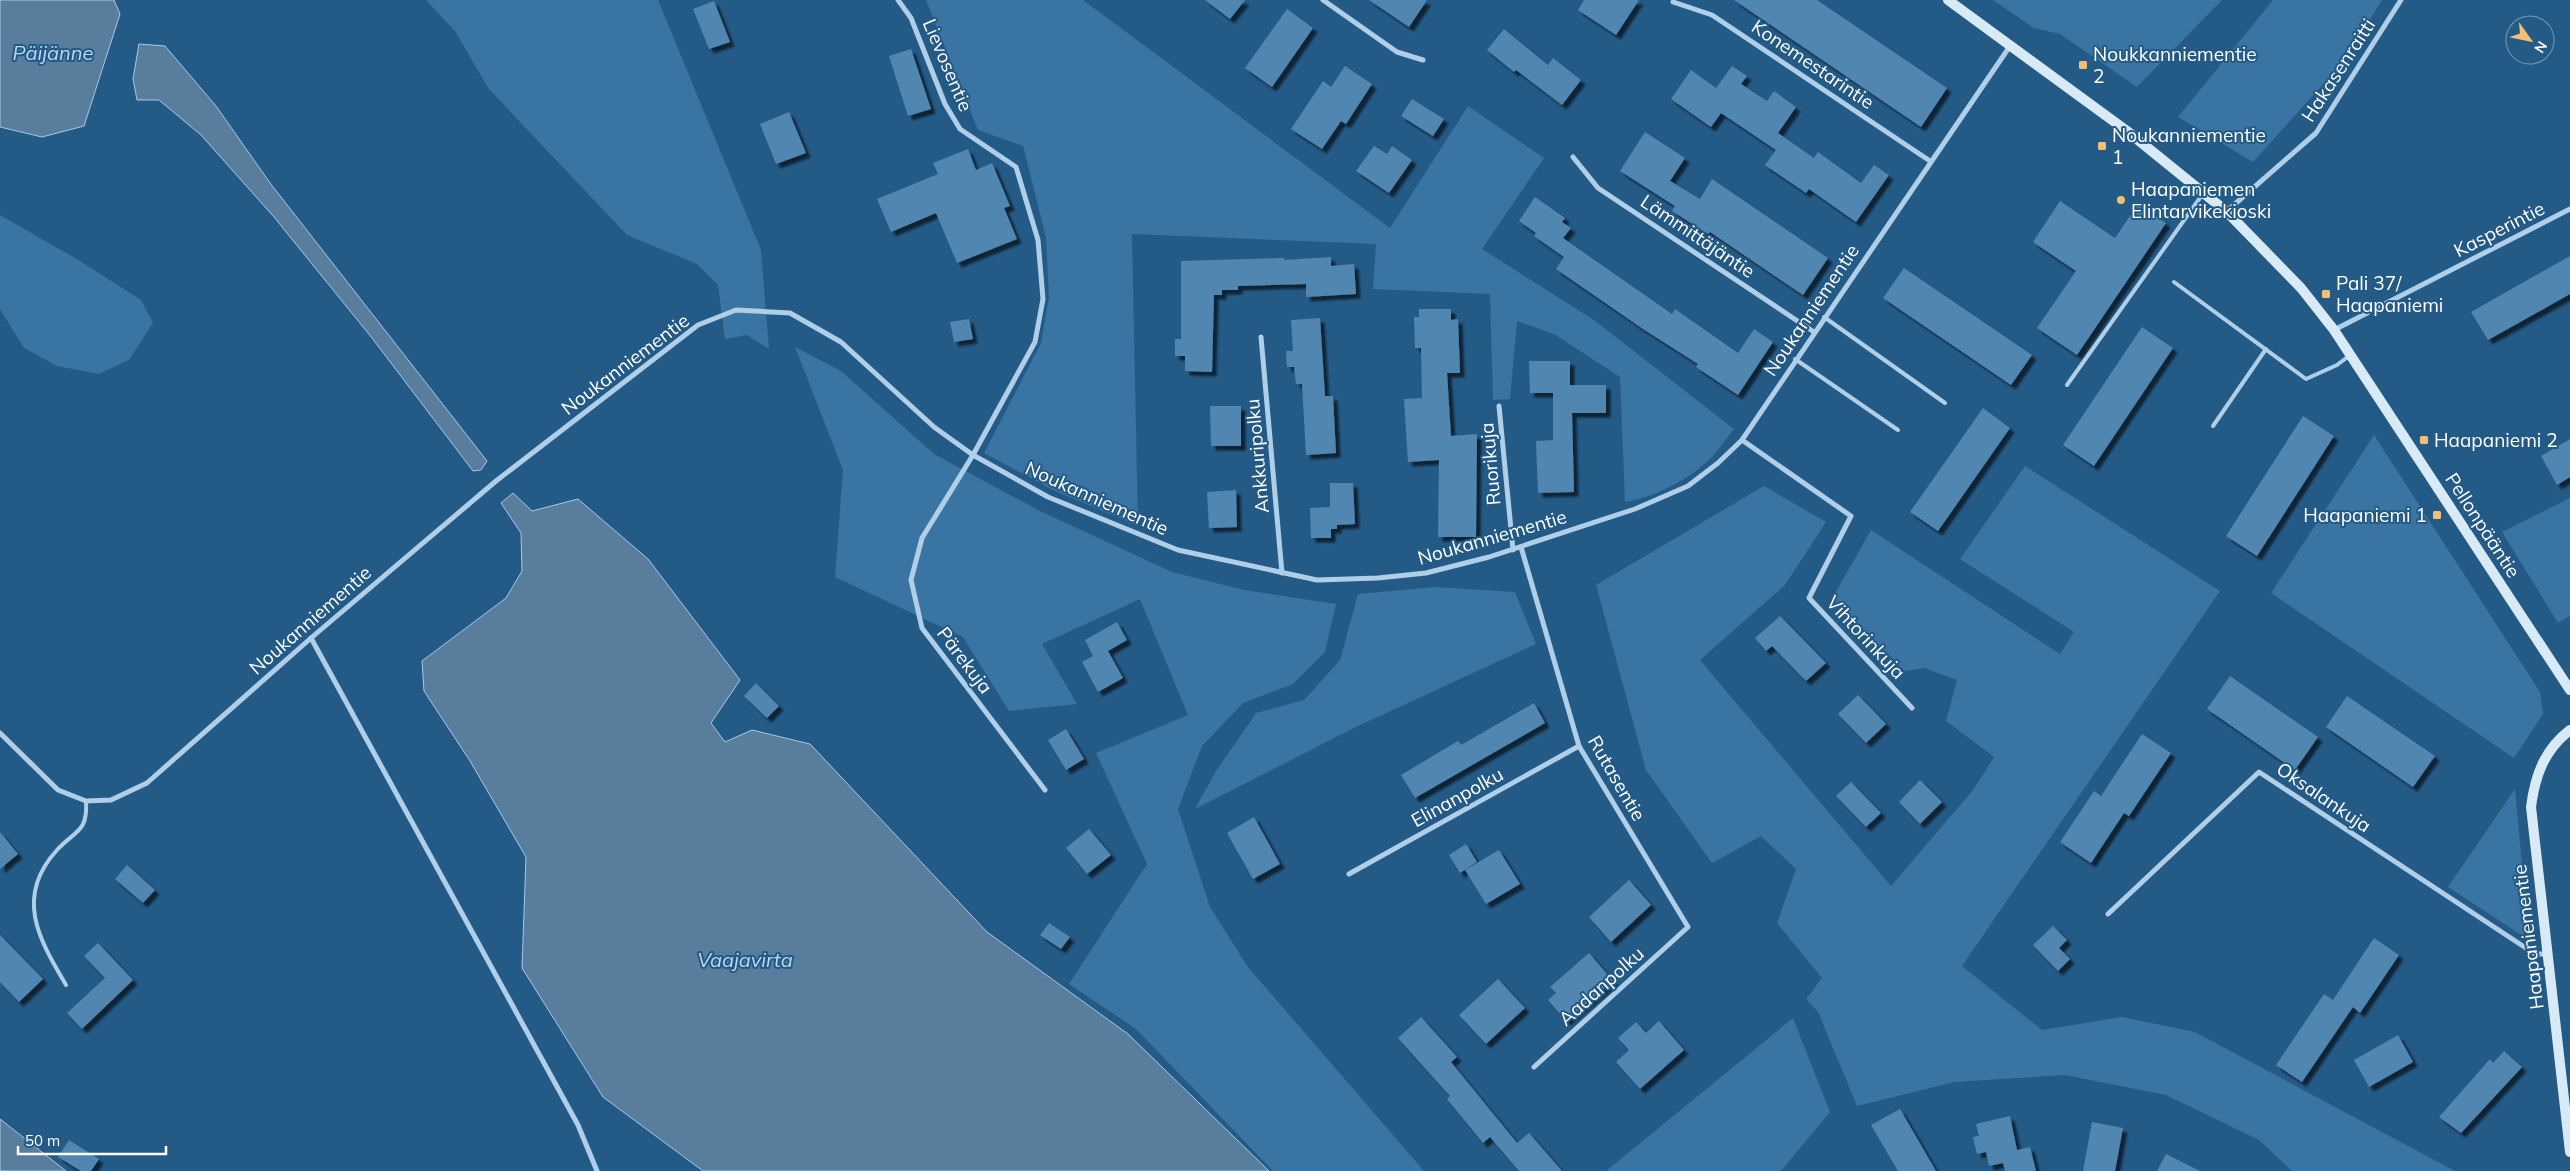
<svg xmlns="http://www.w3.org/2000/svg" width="2570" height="1171" viewBox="0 0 2570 1171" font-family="Mulish,sans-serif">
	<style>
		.green { fill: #3974a3 }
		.water { fill: #597e9d; stroke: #a3cbe9 }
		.building { fill: #5186b0; filter: url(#shadow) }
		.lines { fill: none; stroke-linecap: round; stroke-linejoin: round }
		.lane { stroke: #afcfe9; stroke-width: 4 }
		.street { stroke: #afcfe9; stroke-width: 5 }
		.secondary { stroke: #d9eaf7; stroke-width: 10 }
		.poi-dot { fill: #f3c073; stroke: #245a86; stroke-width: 2 }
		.labels { text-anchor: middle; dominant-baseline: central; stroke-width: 4; stroke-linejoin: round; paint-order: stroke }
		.poi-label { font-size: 19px; fill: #fff; stroke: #245a86; text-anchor: start }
		.street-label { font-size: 19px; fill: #fff; stroke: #245a86 }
		.water-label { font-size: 20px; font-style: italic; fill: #bbd9f0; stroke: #245a86 }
	</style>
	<defs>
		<filter id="shadow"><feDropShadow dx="4.5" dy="4.5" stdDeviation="1" flood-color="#0009"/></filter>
	</defs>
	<rect width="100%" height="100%" fill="#245a86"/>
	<g class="green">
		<path d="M426 0H658L761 250 769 349 747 335 725 339 718 285 697 264 627 235 488 88 455 31Z"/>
		<path d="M926 0H1083L1390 228 1468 106 1544 158 1482 249 1594 320 1734 429C1726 439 1718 451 1709 460 1688 480 1653 498 1625 502L1620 377 1554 334 1517 321 1510 399 1493 400 1490 294 1373 289 1376 244 1132 234 1138 526 1051 489 984 453 1041 343 1049 297 1046 238 1023 146 978 130Z"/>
		<path d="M1993 0H2222L2137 87 2060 34 2034 28Z"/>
		<path d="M2273 0H2382L2344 61 2253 162 2178 117Z"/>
		<path d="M0 215 80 261 141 300 153 323 129 360 99 374 57 366 24 348 0 309Z"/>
		<path d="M795 347 841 371 934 454 1040 511 1172 572 1244 590 1336 604 1325 652 1293 684 1243 703 1202 746 1178 809 1210 907 1248 967 1424 1171H1273L1136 1029 1069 984 1147 864 1096 753 1188 715 1140 599 1042 644 1077 704 1009 711 963 637 835 577 843 470Z"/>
		<path d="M2374 435 2540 692 2543 714 2514 758 2271 593Z"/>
		<path d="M2025 466 2220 591 1962 966 2042 1030 2122 1017 2195 1032 2455 1171H2292L2259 1140 2166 1095 2065 1075 1954 1082 1857 1106 1818 1012 1806 999 1822 978 1777 923 1796 869 1761 836 1712 863 1646 770 1596 585 1764 486 1826 522 1785 585 1700 660 1891 886 1973 790 1994 757 1946 721 1957 680 1924 668 1905 671 1832 599 1871 530 2060 654 2074 632 1960 559Z"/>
		<path d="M2570 498V616L2558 623 2502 532Z"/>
		<path d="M1435 587 1515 592 1536 644 1358 726 1195 809 1216 771 1256 713 1304 700 1340 660 1358 594Z"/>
		<path d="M2515 789 2529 940 2448 887Z"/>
		<path d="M1793 1018 1830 1112 1781 1171H1606Z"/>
	</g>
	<g class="water">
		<path d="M0 0H114L120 14 84 126 42 137 0 127Z"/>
		<path d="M139 44 165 46 216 106 270 183 487 461 481 470 473 471 372 338 274 217 201 135 159 100H137L133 79Z"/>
		<path d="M513 493 532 511 578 499 648 559 740 680 711 723 725 742 752 730 810 744 987 932 1128 1034 1269 1171H703L603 1097 522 968 526 857 470 761 424 691 422 661 506 598 522 571 521 533 501 503Z"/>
		<path d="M0 1119 66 1171H0Z"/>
	</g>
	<g class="building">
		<path d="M1205 0H1245L1230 19Z"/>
		<path d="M1369 0H1427L1409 27Z"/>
		<path d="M1584 0H1639L1616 35 1578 10Z"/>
		<path d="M1734 0H1817L1947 88 1921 127Z"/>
		<path d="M714 1 730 42 709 49 693 9Z"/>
		<path d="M1287 9 1313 28 1272 87 1245 68Z"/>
		<path d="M1504 29 1548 65 1553 58 1581 80 1562 105 1516 70 1514 72 1487 50Z"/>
		<path d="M911 49 931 109 908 116 889 56Z"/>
		<path d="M1345 66 1372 84 1346 124 1341 121 1322 149 1291 129 1323 81 1331 87Z"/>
		<path d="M1732 66 1747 76 1741 84 1767 101 1774 91 1796 107 1778 133 1814 158 1818 152 1861 183 1874 165 1889 175 1856 222 1809 189 1806 193 1765 165 1776 150 1721 113 1711 127 1671 99 1691 70 1716 88Z"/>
		<path d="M1412 99 1444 119 1433 136 1401 116Z"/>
		<path d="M789 112 806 153 776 164 760 124Z"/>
		<path d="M1645 132 1685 158 1670 181 1700 199 1712 179 1828 258 1803 295 1710 232 1708 234 1672 211 1675 206 1620 171Z"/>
		<path d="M1374 146 1387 154 1392 146 1412 160 1389 193 1356 171Z"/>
		<path d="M968 149 976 170 992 163 1010 206 1004 208 1017 239 957 263 936 213 891 232 877 199 938 174 933 163Z"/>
		<path d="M1535 197 1565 218 1562 222 1571 228 1563 238 1672 314 1675 309 1738 353 1754 329 1773 342 1738 395 1696 367 1698 364 1643 329 1556 269 1564 257 1534 236 1536 233 1519 221Z"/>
		<path d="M2060 201 2115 238 2138 204 2166 223 2077 355 2037 328 2076 271 2033 242Z"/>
		<path d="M2570 256V294L2488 340 2471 312Z"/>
		<path d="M1331 257V266L1354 264 1356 294 1306 297V284L1238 286V290H1222V295H1214L1212 372 1185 371V356H1175V339H1181V261L1284 258V260Z"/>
		<path d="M1904 268 2032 355 2011 385 1883 298Z"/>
		<path d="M1419 309H1451V320L1458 319 1460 373H1447L1451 436 1477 434 1476 537H1438L1439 460 1408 462 1404 399 1422 398 1421 348H1415L1414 317H1419Z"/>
		<path d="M1320 318 1325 396H1333L1336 453 1306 455 1302 384H1296L1294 367H1287L1286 351H1293L1291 320Z"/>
		<path d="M969 319 973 339 954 342 950 322Z"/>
		<path d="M2142 327 2173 348 2094 466 2063 445Z"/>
		<path d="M1529 361H1570V385H1606V413H1572L1574 492 1538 493 1536 441 1553 440V393H1530Z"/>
		<path d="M1210 406H1241V446H1211Z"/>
		<path d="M1983 408 2010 428 1938 531 1910 512Z"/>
		<path d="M2303 416 2334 436 2257 556 2226 536Z"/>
		<path d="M2570 439V477L2557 485 2541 456Z"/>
		<path d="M1330 483H1353L1355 524 1337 525V529H1331V538H1311L1310 508 1330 507Z"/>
		<path d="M1236 490 1237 527 1209 528 1207 492Z"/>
		<path d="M1780 616 1826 663 1806 681 1772 646 1766 651 1755 638Z"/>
		<path d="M1117 622 1127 640 1108 651 1123 678 1098 692 1082 662 1093 656 1085 640Z"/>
		<path d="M2230 676 2318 737 2295 770 2207 709Z"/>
		<path d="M756 683 779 706 767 718 744 696Z"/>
		<path d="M1858 695 1886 724 1866 743 1838 714Z"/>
		<path d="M2347 696 2435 756 2413 787 2326 727Z"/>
		<path d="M1534 703 1545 723 1415 798 1401 775 1458 741 1461 745Z"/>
		<path d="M1066 729 1084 759 1066 770 1048 740Z"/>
		<path d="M2142 734 2171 753 2129 816 2124 813 2091 863 2060 842 2094 791 2101 796Z"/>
		<path d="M1920 780 1942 802 1920 824 1899 802Z"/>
		<path d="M1851 782 1881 813 1866 827 1836 796Z"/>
		<path d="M1254 817 1280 864 1253 879 1227 833Z"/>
		<path d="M1089 829 1111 855 1087 874 1066 848Z"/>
		<path d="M0 832 18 854 0 869Z"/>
		<path d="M1466 844 1477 862 1460 873 1449 855Z"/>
		<path d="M1499 850 1520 884 1486 904 1465 870Z"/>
		<path d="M127 865 155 890 143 903 115 879Z"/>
		<path d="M1629 880 1651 905 1611 942 1589 917Z"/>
		<path d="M1049 923 1070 937 1061 949 1040 935Z"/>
		<path d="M2053 926 2067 940 2059 948 2070 959 2058 971 2033 945Z"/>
		<path d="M0 935 43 979 19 1002 0 982Z"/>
		<path d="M2374 938 2399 955 2360 1013 2353 1007 2302 1082 2276 1065 2324 994 2333 1000Z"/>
		<path d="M98 943 133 980 82 1029 67 1013 105 978 84 956Z"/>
		<path d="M1589 953 1613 981 1566 1021 1548 1000 1556 993 1550 987Z"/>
		<path d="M1498 979 1525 1008 1486 1044 1459 1015Z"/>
		<path d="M1421 1017 1457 1057 1451 1062 1517 1143 1529 1133 1562 1171H1519L1490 1137 1483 1143 1447 1099 1450 1096 1398 1038Z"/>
		<path d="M1659 1021 1684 1050 1640 1089 1616 1062 1629 1050 1618 1038 1636 1022 1646 1033Z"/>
		<path d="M2398 1035 2413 1062 2369 1087 2354 1060Z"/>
		<path d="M2504 1051 2522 1067 2461 1133 2439 1117 2490 1059 2493 1063Z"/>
		<path d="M1900 1109 1936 1171H1898L1871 1125Z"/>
		<path d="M2010 1116 2017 1150 2030 1147 2036 1171H2005L2003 1163 1989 1166 1986 1152 1977 1154 1973 1137 1979 1136 1976 1124Z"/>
		<path d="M2092 1122 2123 1128 2115 1171H2083Z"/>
		<path d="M69 1140 99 1159 91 1171H81L58 1157Z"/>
		<path d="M2166 1154 2200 1171H2157Z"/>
	</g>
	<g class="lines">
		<g class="lane">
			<path d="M2174 282 2306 379 2337 365 2349 356"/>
			<path d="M1824 317 1945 403"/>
			<path d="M1795 359 1898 430"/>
			<path d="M2067 385 2202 195"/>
			<path d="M2213 426 2266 349"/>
			<path d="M66 985C39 939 14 897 57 850 75 830 88 833 86 801"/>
		</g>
		<g class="street">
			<path d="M898 0 911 18 945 104 960 129 1016 167 1038 240 1043 299 1035 342 973 455 922 538 911 580 922 628 1045 790"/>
			<path d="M1323 0 1397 52 1423 60"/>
			<path d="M1673 2 1712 15 1930 161"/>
			<path d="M1573 157 1598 188 1814 332"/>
			<path d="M2227 211 2316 133 2401 0"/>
			<path d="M2334 330 2570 209"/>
			<path d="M1261 337 1282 573"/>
			<path d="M1499 406 1513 550"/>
			<path d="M1742 440 1851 516 1809 598 1912 708"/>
			<path d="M1521 547 1579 746 1688 927 1534 1067"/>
			<path d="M311 638 578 1125 597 1171"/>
			<path d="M0 733 58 790 86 801 111 800 147 783 311 638 496 481 698 325 736 310 790 313 841 342 934 427 973 455 1048 497 1178 550 1317 580 1378 578 1426 573 1489 557 1635 509 1688 486 1718 463 1742 440 2010 46"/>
			<path d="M1349 874 1579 746"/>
			<path d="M2108 914 2259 772 2535 954H2547"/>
		</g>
		<g class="secondary">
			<path d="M1948 0 2127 131 2227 212 2301 288 2334 330 2570 690"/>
			<path d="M2570 730C2544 750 2535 776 2531 807L2570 1152"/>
		</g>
	</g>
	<g class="poi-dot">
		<rect x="2078" y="60" width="10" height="10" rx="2.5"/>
		<rect x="2097" y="141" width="10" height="10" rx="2.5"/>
		<circle cx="2121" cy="200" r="5"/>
		<rect x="2321" y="289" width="10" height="10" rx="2.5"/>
		<rect x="2419" y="435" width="10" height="10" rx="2.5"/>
		<rect x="2432" y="510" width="10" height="10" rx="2.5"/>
	</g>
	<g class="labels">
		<g class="poi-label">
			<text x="2093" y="54">Noukkanniementie<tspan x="2093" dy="22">2</tspan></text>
			<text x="2112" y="135">Noukanniementie<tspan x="2112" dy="22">1</tspan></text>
			<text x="2131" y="189">Haapaniemen<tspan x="2131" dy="22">Elintarvikekioski</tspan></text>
			<text x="2336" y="283">Pali 37/<tspan x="2336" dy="22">Haapaniemi</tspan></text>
			<text x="2434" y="440">Haapaniemi 2</text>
			<text x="2427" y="515" text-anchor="end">Haapaniemi 1</text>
		</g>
		<g class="street-label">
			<text transform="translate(1813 64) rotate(34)">Konemestarintie</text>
			<text transform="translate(948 65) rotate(67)">Lievosentie</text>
			<text transform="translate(2338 70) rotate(-57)">Hakasenraitti</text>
			<text transform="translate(2499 229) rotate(-27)">Kasperintie</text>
			<text transform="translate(1698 236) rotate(34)">Lämmittäjäntie</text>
			<text transform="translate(1811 310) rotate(-56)">Noukanniementie</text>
			<text transform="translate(625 364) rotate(-37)">Noukanniementie</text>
			<text transform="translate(1257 456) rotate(-95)">Ankkuripolku</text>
			<text transform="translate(1490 464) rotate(-95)">Ruorikuja</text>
			<text transform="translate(1097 498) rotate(24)">Noukanniementie</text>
			<text transform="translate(2483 525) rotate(57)">Pellonpääntie</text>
			<text transform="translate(1492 537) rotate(-16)">Noukanniementie</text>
			<text transform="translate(310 620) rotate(-41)">Noukanniementie</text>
			<text transform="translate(1866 637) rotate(47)">Vihtorinkuja</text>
			<text transform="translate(965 660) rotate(53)">Pärekuja</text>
			<text transform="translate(1617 778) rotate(60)">Rutasentie</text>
			<text transform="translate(1457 797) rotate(-29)">Elinanpolku</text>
			<text transform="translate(2324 797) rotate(34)">Oksalankuja</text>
			<text transform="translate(2528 937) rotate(-97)">Haapaniementie</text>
			<text transform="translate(1601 986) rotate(-42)">Aadanpolku</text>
		</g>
		<g class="water-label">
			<text x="53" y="52">Päijänne</text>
			<text x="745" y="959">Vaajavirta</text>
		</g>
	</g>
	<g transform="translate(2530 40) rotate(123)"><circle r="24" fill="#245a86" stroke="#7c9cb6"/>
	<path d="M0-4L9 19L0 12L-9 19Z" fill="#f3c073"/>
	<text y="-8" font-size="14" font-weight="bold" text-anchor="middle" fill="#ffffff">N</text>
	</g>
	<path d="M18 1146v8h148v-8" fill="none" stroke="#ffffff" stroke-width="2.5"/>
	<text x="25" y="1146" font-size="15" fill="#ffffff" stroke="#245a86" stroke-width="4" paint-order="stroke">50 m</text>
</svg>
